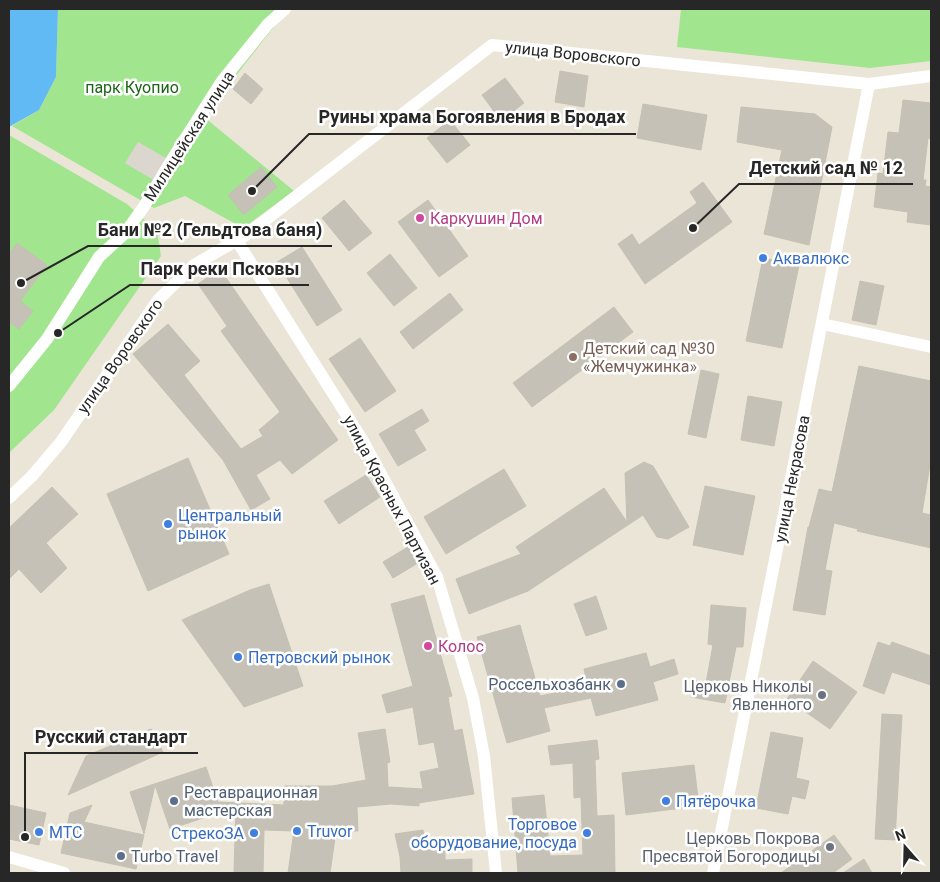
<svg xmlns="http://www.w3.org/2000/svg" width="940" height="882" viewBox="0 0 940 882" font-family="Roboto,sans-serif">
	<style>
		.green { fill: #a1e58f }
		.plaza { fill: #dbd7ce }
		.water { fill: #62baf4 }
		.building { fill: #c5c1b7; stroke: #c5c1b1 }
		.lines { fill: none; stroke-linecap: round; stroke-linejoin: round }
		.street { stroke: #fff; stroke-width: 12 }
		.hotel-dot { fill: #d1479c; stroke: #fff; stroke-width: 2 }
		.shop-dot { fill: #3f7fe0; stroke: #fff; stroke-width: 2 }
		.education-dot { fill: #8d6e63; stroke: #fff; stroke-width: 2 }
		.service-dot { fill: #5c6f8a; stroke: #fff; stroke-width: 2 }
		.worship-dot { fill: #6b7280; stroke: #fff; stroke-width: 2 }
		.labels { text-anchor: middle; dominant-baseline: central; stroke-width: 5; stroke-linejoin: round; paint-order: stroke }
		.street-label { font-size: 16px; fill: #272727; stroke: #fff }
		.park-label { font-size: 16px; fill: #1b6515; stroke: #fff }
		.hotel-label { font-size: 16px; fill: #b23c85; stroke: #fff; text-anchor: start }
		.shop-label { font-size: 16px; fill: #366cbe; stroke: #fff; text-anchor: start }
		.education-label { font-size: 16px; fill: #785e54; stroke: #fff; text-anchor: start }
		.service-label { font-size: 16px; fill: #4e5e75; stroke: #fff; text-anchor: start }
		.worship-label { font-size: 16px; fill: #5b616d; stroke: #fff; text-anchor: end }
		.leader { fill: none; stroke: #272727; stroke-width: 2 }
		.callout-dot { fill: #272727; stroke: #fff; stroke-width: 2 }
		.callout-label { font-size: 18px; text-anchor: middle; font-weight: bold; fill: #272727; stroke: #fff; stroke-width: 5; stroke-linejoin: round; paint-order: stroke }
	</style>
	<rect width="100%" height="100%" fill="#ebe5d7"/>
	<g class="green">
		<path d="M58 9H292L283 15 204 117 294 191 243 228 185 196 154 208 12 126 39 110 56 77Z"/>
		<path d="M681 9H931V61L870 68 677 47Z"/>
		<path d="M9 135 127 204 157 231 161 256 54 410 9 453Z"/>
	</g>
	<path class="plaza" d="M138 142 171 161 162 185 125 163Z"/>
	<path class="water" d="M9 9H58L56 77 39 110 9 127Z"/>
	<g class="building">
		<path d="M560 71 588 76 584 107 555 102Z"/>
		<path d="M245 73 263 89 251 104 233 89Z"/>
		<path d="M505 78 524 103 501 121 482 95Z"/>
		<path d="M903 100 931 103V139L928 138 923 180H926L925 186 931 187V225L907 222 908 212 874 207 878 173 883 174 888 132 899 133Z"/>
		<path d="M643 104 707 115 701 150 637 138Z"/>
		<path d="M741 107 815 114 832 127 809 245 764 234 782 150 737 142Z"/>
		<path d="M450 120 470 145 447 163 427 138Z"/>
		<path d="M261 167 277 187 244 215 228 195Z"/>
		<path d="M703 182 732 222 645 284 618 244 632 234 639 245 697 203 690 192Z"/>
		<path d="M344 200 372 233 349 251 322 218Z"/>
		<path d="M428 200 468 256 439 277 398 222Z"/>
		<path d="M17 243 47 265 20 301 33 311 19 329 9 322V254Z"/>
		<path d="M302 247 342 310 317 326 277 262Z"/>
		<path d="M390 254 417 288 394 306 367 273Z"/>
		<path d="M763 258 799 265 782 348 746 341Z"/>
		<path d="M220 269 338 440 292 474 280 460 256 475 270 499 251 510 223 460 133 354 168 324 200 361 184 375 241 449 263 436 259 430 280 412 221 331 227 326 198 284Z"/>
		<path d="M860 281 884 286 876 325 852 320Z"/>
		<path d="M450 293 463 310 413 349 400 332Z"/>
		<path d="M614 307 633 332 532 407 513 383Z"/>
		<path d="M360 338 396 391 365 412 329 359Z"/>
		<path d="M859 366 931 381V459L922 513 931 515V548L857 531 858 529 834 523 825 570 832 571 825 615 793 610 808 527H809L819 489 832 492Z"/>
		<path d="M701 370 719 374 706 438 688 434Z"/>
		<path d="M748 396 782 402 774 446 741 440Z"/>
		<path d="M422 409 429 421 414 430 426 450 398 466 379 434Z"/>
		<path d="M188 458 229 554 148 591 107 494Z"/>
		<path d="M644 462 653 466 689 527 668 539 657 537 643 515 528 591 469 614 456 579 521 554 516 547 604 488 627 522 625 473Z"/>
		<path d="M504 469 526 506 446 554 424 517Z"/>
		<path d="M366 475 380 497 339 524 324 501Z"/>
		<path d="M705 486 755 496 743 555 693 545Z"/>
		<path d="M52 487 78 514 46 543 67 568 41 593 19 569 9 579V528Z"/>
		<path d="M408 547 418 563 393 578 383 562Z"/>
		<path d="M269 584 303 686 244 707 182 620 250 590Z"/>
		<path d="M424 595 452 696 448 697 454 731 462 729 474 794 419 803V806L391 804 357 807 358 831H336L330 873H288L294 831 264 830 263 873H234L236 807 170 829 155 785 144 834 130 792 206 767 218 802 284 805V786H332L366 780 358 733 385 729 390 762 387 763 388 787 423 789 420 772 439 768 434 742 419 745 413 707 387 713 382 695 413 686 391 604Z"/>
		<path d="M596 596 607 629 586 636 574 604Z"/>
		<path d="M711 605 746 608 743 647H736L725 703 691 697 694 681 706 683 713 645 708 644Z"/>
		<path d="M520 625 540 696 588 686 584 669 646 653 650 667 674 659 678 674 653 682 658 700 596 716 591 698 544 708 550 731 507 743 477 637Z"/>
		<path d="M878 642 890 646 892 642 931 656V685L892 672 884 694 863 686Z"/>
		<path d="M813 661 857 692 830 729 787 699Z"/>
		<path d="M882 714 902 715 895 840 875 839Z"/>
		<path d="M151 729 163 752 68 795 86 756Z"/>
		<path d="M771 732 803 738 796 778 809 781 805 799 792 796 788 814 756 808Z"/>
		<path d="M597 740 599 759 595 760 597 816 614 815 615 873H518L512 798 544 795 550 856 583 855 581 797 574 798 573 763 551 765 548 746Z"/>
		<path d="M694 765 699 806 626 815 622 773Z"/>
		<path d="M9 805 46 813 39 845 9 839Z"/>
		<path d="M92 805 84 822 144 835 136 869 61 853 70 813Z"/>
		<path d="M423 830 427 849 445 846V860L472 859V873H401L400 857 395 834Z"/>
		<path d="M834 835 852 859 833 873H781Z"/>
		<path d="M864 859 872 873H843Z"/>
	</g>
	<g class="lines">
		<g class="street">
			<path d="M237 241 363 441 437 577 473 698 484 756 496 873"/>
			<path d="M822 324 931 347"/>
			<path d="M9 386 47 339 99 257 125 233 143 208 171 161 222 81 268 24 285 9"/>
			<path d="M9 498 32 476 61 442 158 300 194 265 246 235 492 45 869 84 931 76"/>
			<path d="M9 857 64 873"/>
			<path d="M713 873 869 84"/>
		</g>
	</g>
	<g class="hotel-dot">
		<circle cx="420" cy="218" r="5"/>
		<circle cx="428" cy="646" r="5"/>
	</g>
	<g class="shop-dot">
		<circle cx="763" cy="258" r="5"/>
		<circle cx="168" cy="524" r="5"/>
		<circle cx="238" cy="657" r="5"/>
		<circle cx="666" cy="801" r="5"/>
		<circle cx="297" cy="831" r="5"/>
		<circle cx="39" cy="832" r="5"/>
		<circle cx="254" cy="833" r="5"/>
		<circle cx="587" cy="833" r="5"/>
	</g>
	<circle class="education-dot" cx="573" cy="357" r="5"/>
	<g class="service-dot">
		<circle cx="621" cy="684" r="5"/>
		<circle cx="174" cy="801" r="5"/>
		<circle cx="121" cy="856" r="5"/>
	</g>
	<g class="worship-dot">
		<circle cx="822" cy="695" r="5"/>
		<circle cx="830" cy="847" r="5"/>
	</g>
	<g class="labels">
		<g class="street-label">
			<text transform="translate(573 54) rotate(6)">улица Воровского</text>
			<text transform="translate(189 136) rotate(-57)">Милицейская улица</text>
			<text transform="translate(120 356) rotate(-55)">улица Воровского</text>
			<text transform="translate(792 479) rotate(-79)">улица Некрасова</text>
			<text transform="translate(392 500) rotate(62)">улица Красных Партизан</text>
		</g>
		<g class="park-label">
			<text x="132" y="87">парк Куопио</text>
		</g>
		<g class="hotel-label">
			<text x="430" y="218">Каркушин Дом</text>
			<text x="438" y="646">Колос</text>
		</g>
		<g class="shop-label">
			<text x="773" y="258">Аквалюкс</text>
			<text x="178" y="515">Центральный<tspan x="178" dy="18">рынок</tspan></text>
			<text x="248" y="657">Петровский рынок</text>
			<text x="676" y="801">Пятёрочка</text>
			<text x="577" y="824" text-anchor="end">Торговое<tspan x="577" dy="18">оборудование, посуда</tspan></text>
			<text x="307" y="831">Truvor</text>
			<text x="49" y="832">МТС</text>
			<text x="244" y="833" text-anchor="end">СтрекоЗА</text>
		</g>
		<g class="education-label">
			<text x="583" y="348">Детский сад №30<tspan x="583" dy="18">«Жемчужинка»</tspan></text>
		</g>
		<g class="service-label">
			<text x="611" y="684" text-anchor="end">Россельхозбанк</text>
			<text x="184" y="792">Реставрационная<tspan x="184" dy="18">мастерская</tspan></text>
			<text x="131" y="856">Turbo Travel</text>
		</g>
		<g class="worship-label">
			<text x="812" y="686">Церковь Николы<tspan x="812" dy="18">Явленного</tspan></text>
			<text x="820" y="838">Церковь Покрова<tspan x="820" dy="18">Пресвятой Богородицы</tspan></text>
		</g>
	</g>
	<path class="leader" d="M252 191L309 134H636M693 228L739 184H913M21 283L88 246H332M58 333L130 285H309M25 837L25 753H198"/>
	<g class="callout-dot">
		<circle cx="252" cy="191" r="5"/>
		<circle cx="693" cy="228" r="5"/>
		<circle cx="21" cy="283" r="5"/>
		<circle cx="58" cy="333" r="5"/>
		<circle cx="25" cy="837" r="5"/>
	</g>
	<g class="callout-label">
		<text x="472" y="123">Руины храма Богоявления в Бродах</text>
		<text x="826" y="174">Детский сад № 12</text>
		<text x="210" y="236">Бани №2 (Гельдтова баня)</text>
		<text x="220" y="275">Парк реки Псковы</text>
		<text x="111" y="743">Русский стандарт</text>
	</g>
	<rect width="940" height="882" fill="none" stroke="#272727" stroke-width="20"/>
	<g transform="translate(905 847) rotate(340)" stroke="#ffffff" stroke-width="4" paint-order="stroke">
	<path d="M0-4L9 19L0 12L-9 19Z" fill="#272727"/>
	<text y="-8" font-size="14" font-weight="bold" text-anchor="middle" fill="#272727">N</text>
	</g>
</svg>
